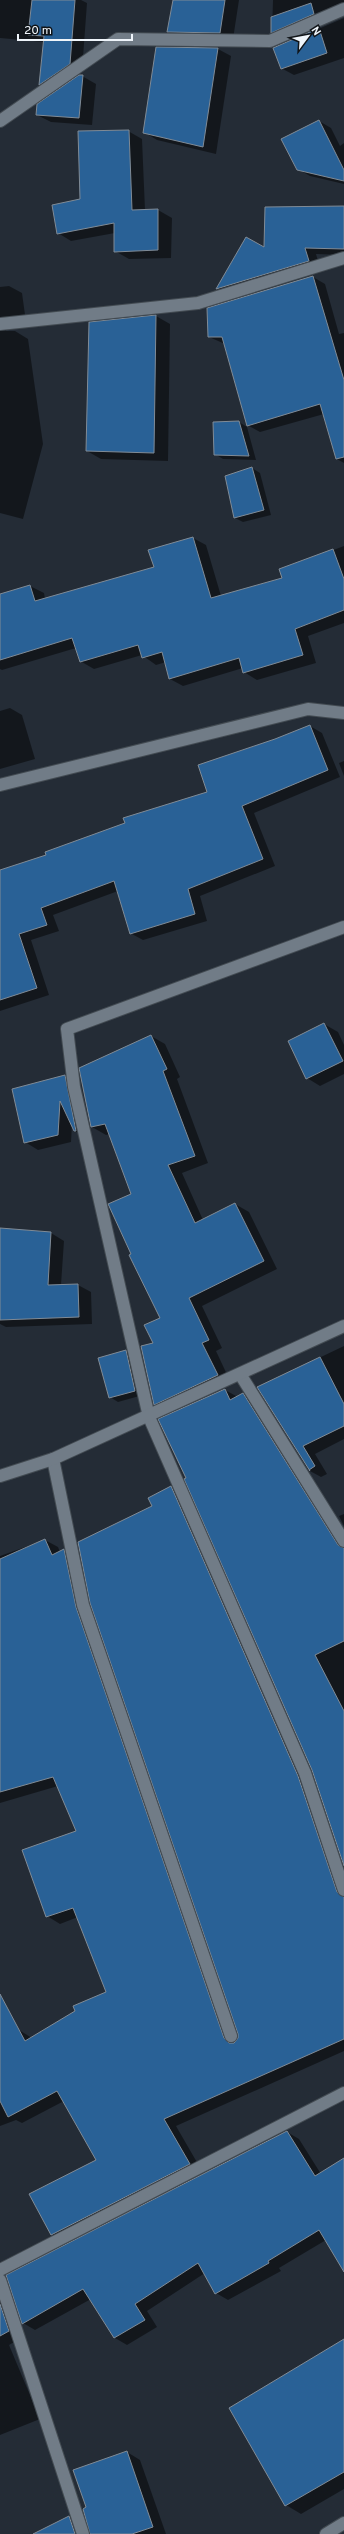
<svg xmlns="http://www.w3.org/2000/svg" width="344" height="2534" viewBox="0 0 344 2534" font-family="Overpass,sans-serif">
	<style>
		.shadow { fill: #0007 }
		.building { fill: #296196; stroke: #808b96 }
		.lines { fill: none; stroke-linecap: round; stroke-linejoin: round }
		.street-casing { stroke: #434b52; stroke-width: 14 }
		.street { stroke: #717c87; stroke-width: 12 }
	</style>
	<rect width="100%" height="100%" fill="#242c36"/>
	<g class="shadow">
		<path d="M0 0H81L87 3 82 71 52 91 40 84 44 42 0 38Z"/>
		<path d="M174 0H239L233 39H181L168 32Z"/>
		<path d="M273 0H344V13L284 39 272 32Z"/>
		<path d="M344 18V58L294 75 281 68 274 48Z"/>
		<path d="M156 48 218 49 231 56 216 154 157 140 144 132Z"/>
		<path d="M82 76 96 84 92 125 51 122 37 115Z"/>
		<path d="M319 121 331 128 340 146 344 143V184L310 176 298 169Z"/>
		<path d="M128 131 142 139 145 210H158L172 218 171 258 129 259 115 251V233L71 241 58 233Z"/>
		<path d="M344 207V255L316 254 320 268 229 296 218 289 246 238 265 248Z"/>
		<path d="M313 277 325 284 339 334 344 333V463L337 459 324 414 260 432 247 425 225 344 209 337Z"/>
		<path d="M9 286 22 293 26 322 9 325 6 331H15L28 339 43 444 23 519 0 513V287Z"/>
		<path d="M156 316 170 324 168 461 101 459 87 451 90 323Z"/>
		<path d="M239 422 247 427 256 460 223 459 215 454Z"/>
		<path d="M252 468 260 473 271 515 243 522 235 518Z"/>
		<path d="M193 538 206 545 221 596 284 578 281 570 344 546V623L308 636 316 663 257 680 244 672 243 668 183 686 170 679 166 662 156 665 142 655 94 669 80 661 76 648 2 670 0 669V595L30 586 44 593 45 599 155 567 150 550Z"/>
		<path d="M10 708 22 715 35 759 0 769V711Z"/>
		<path d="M310 726 322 733 340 777 254 813 275 866 200 896 207 921 143 940 130 933 118 891 53 915 59 931 31 940 49 995 0 1011V871L48 855 208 792 275 740Z"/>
		<path d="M344 761V776L339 763Z"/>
		<path d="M324 1024 338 1032 344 1045V1074L320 1086 307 1078Z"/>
		<path d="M151 1036 165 1044 180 1077 177 1079 208 1163 182 1173 203 1220 235 1204 249 1212 277 1269 202 1306 222 1348 216 1351 231 1383 169 1412 155 1404 154 1344 162 1318 132 1255V1194L110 1134 106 1135 92 1127Z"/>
		<path d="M65 1076 78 1084 88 1138 75 1131 72 1124 71 1142 38 1150 25 1142Z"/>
		<path d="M0 1229 51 1233 64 1241 61 1285H78L91 1292 92 1324 6 1327 0 1324Z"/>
		<path d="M344 1346V1439L315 1454 327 1474 321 1477 310 1471 258 1387Z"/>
		<path d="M126 1351 134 1356 143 1395 118 1402 110 1397Z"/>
		<path d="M225 1390 238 1397 243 1394 256 1402 344 1541V1863Z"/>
		<path d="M171 1487 184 1495 310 1784 344 1885V2051L176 2126 202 2171 64 2242 52 2235 98 2160 64 2101 22 2123 16 2120 0 2126V2041L19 2030 32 2038 108 1993 78 1917 60 1924 47 1916 77 1832 58 1786 0 1803V1556L45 1540 58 1547 60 1552 64 1550 76 1557 88 1615 235 2043 239 2038 154 1506Z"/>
		<path d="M344 1514V1526L339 1516Z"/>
		<path d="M287 2132 299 2139 321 2174 344 2161V2257L326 2240 279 2268 281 2271 228 2300 216 2293 205 2273 147 2311 157 2327 127 2345 115 2338 91 2299 35 2330 23 2323Z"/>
		<path d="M0 2283 21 2338 9 2345 40 2419 0 2435Z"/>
		<path d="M344 2349V2489L301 2514 286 2505Z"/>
		<path d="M127 2452 140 2460 166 2534H115Z"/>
	</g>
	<g class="building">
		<path d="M32 0H75L70 64 39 85 44 36 28 35Z"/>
		<path d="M173 0H225L220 33 167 32Z"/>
		<path d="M311 3 314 14 271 33V17Z"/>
		<path d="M319 28 327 53 281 69 273 48Z"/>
		<path d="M156 47 218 48 203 147 143 133Z"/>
		<path d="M79 75H83L79 118 36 115 37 104Z"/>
		<path d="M319 120 344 170V181L297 170 281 139Z"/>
		<path d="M129 130 132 210 158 209V250L114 252V223L57 234 52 205 80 199 78 131Z"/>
		<path d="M344 206V249L305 248 309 261 216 289 246 237 264 247 265 207Z"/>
		<path d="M313 276 344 380V457L336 459 320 404 247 426 222 337H208L207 308Z"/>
		<path d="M156 315 154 453 86 451 89 322Z"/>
		<path d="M239 421 249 456 214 455 213 422Z"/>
		<path d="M252 467 264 510 234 518 225 476Z"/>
		<path d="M193 537 211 598 282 578 279 569 333 549 344 579V610L295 629 303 655 243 673 239 658 169 679 162 652 142 658 138 645 80 662 72 638 0 660V594L30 585 35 601 154 567 148 550Z"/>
		<path d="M310 725 328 770 242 806 263 859 188 889 195 914 130 934 114 881 41 908 47 925 19 934 37 988 0 1000V870L46 855 45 852 125 823 123 818 207 792 198 765 275 739Z"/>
		<path d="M324 1023 343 1061 306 1079 288 1041Z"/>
		<path d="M151 1035 167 1069 163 1071 195 1156 168 1165 195 1223 235 1203 264 1261 189 1298 209 1340 202 1343 218 1375 154 1405 141 1346 153 1343 144 1325 160 1318 129 1255 131 1254 109 1206 108 1204 131 1194 105 1124 91 1127 79 1068Z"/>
		<path d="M65 1075 76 1131H74L60 1101 58 1135 24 1143 12 1089Z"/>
		<path d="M0 1228 51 1232 48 1285 78 1284 79 1317 0 1320Z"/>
		<path d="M126 1350 135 1391 109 1398 98 1358Z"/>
		<path d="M320 1357 344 1404V1426L303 1446 315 1466 309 1470 310 1471 257 1387Z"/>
		<path d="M225 1389 230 1400 243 1393 338 1545 344 1548V1641L315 1655 344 1711V1866L312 1770 184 1479 186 1478 158 1419Z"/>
		<path d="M171 1486 298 1776 337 1892 344 1897V2039L164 2119 190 2164 51 2235 29 2194 96 2160 57 2091 8 2117 0 2101V1994L25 2041 75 2011 73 2006 106 1992 73 1908 46 1917 22 1850 76 1831 53 1777 0 1792V1559L45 1539 52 1555 64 1549 76 1607 224 2038 229 2043H234L238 2038V2034L90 1603 78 1542 152 1506 148 1498Z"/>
		<path d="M287 2131 315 2176 344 2158V2272L319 2230 268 2261 269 2263 215 2294 198 2263 135 2304 145 2320 114 2338 83 2289 22 2324 6 2275Z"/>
		<path d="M0 2304 9 2331 0 2336Z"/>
		<path d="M344 2339V2472L285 2506 229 2408Z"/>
		<path d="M127 2451 153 2527 132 2534H90L83 2509 86 2507 73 2470Z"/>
		<path d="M69 2516 75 2534H33Z"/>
	</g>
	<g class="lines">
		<defs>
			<g id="street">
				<path d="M0 121 118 39 270 41 344 9"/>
				<path d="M0 324 198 303 344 258"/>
				<path d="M0 785 308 709 344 713"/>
				<path d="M344 927 67 1029 74 1087 149 1417 305 1773 344 1890"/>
				<path d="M240 1374 344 1541"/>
				<path d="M53 1459 83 1605 231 2036"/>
				<path d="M0 1476 53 1459 344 1326"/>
				<path d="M0 2270 344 2093"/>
				<path d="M0 2280 83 2534"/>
				<path d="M326 2534 344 2523"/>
			</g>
		</defs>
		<use href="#street" class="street-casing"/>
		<use href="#street" class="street"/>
	</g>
	<g transform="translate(308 36) rotate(58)" stroke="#101418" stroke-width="3" paint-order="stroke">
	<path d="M0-3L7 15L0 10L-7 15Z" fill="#eff5fb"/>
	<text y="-6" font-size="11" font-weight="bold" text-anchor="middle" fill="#eff5fb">N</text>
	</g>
	<path d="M18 34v6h114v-6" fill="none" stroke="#eff5fb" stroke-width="2"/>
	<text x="24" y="34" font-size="12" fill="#eff5fb" stroke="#101418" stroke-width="3" paint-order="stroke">20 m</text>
</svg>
